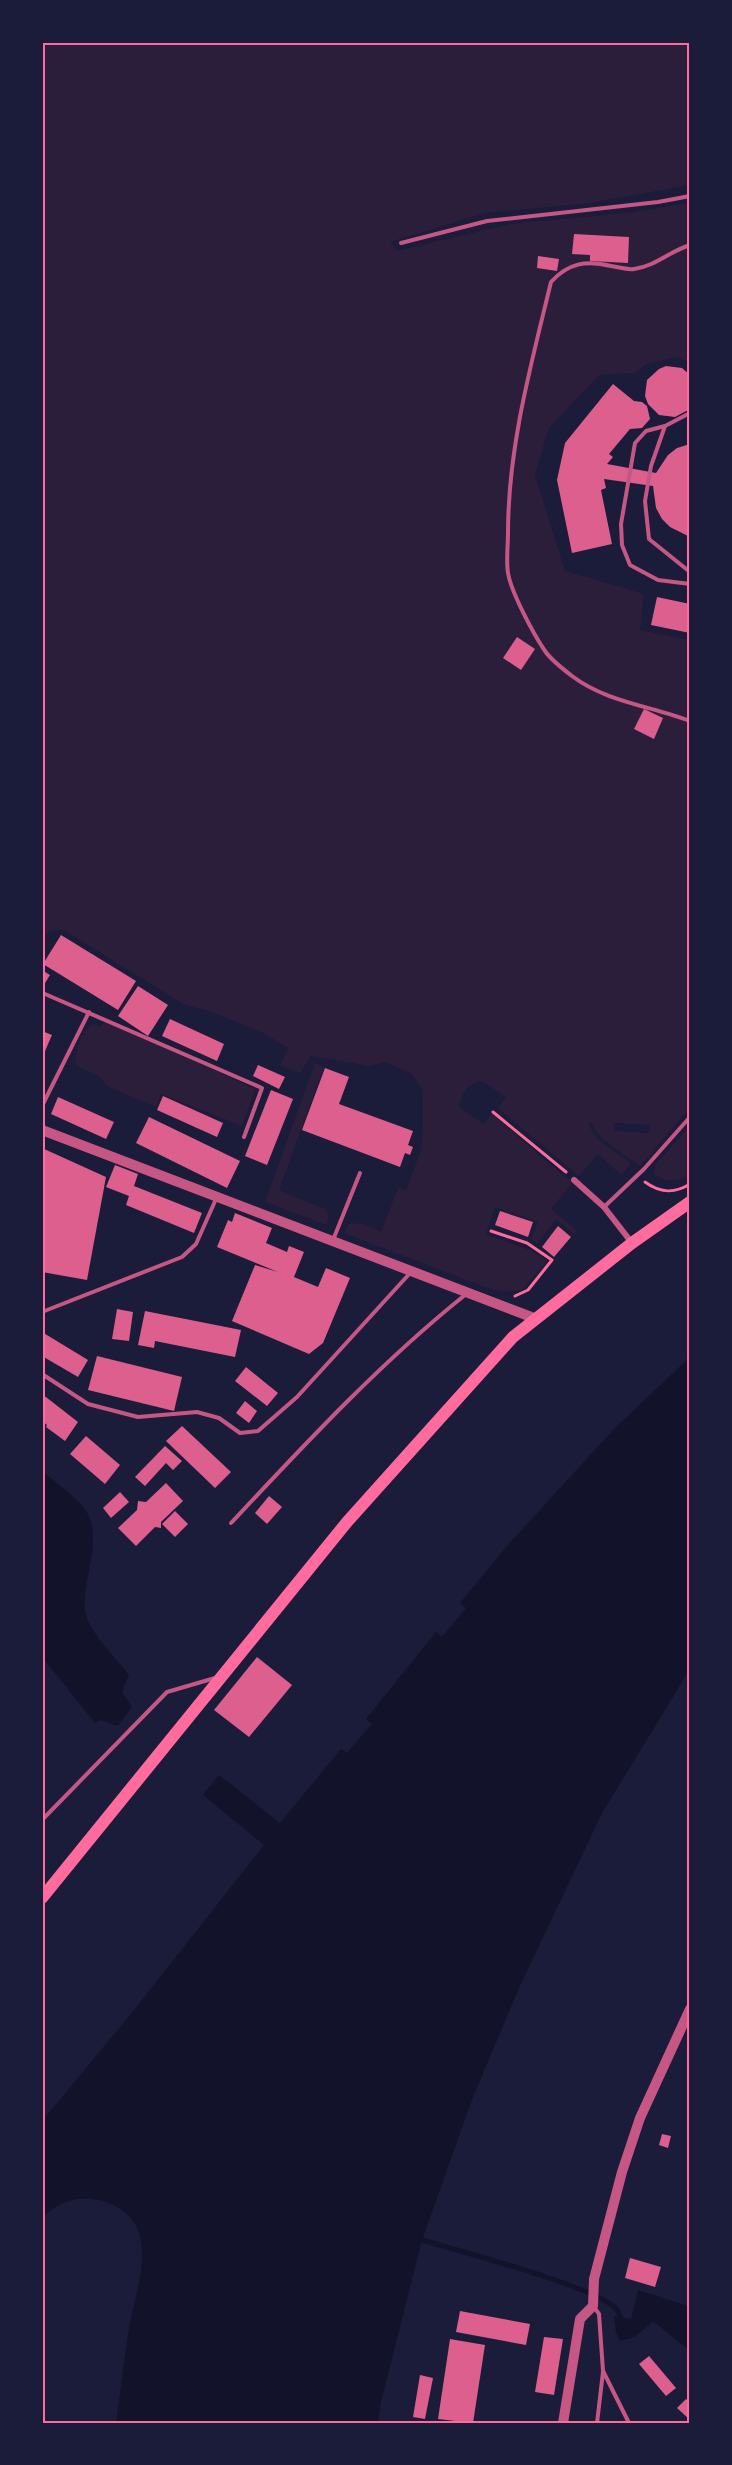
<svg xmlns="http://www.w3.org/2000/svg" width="732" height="2465" viewBox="0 0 732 2465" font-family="'Titillium Web',sans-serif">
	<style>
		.green { fill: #2a1e3b; fill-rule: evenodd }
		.water { fill: #12122b }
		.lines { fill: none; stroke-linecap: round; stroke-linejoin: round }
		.stream { stroke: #12122b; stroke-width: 5 }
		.building { fill: #dd5f8e }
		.path { stroke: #ff6b9d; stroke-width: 3 }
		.service { stroke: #c65784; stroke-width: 4 }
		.minor { stroke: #c65784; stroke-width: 6 }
		.tertiary { stroke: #c65784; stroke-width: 10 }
		.secondary { stroke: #ff6b9d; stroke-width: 12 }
		.neatline { fill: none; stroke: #ff6b9d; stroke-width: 2 }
	</style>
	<rect width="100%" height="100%" fill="#1b1b3a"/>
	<g class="green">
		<path d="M42 42H690V185L590 203 485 213 390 242 397 251 510 224 626 213 690 203V362L675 357 646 364 635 373 599 375 549 428 535 475 565 571 644 594 640 630 690 640V1108L640 1166C627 1156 593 1137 592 1122H589C591 1140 618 1153 631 1163L621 1175 598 1154 579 1176 498 1108 506 1097 482 1081C467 1083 462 1094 459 1107L484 1124 492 1114 572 1183 551 1209 577 1231 574 1234 556 1219 537 1244 531 1239 538 1222 495 1207 486 1234 530 1250 547 1261 522 1290 504 1292 493 1290 344 1233 349 1224 361 1223 381 1232 398 1188 406 1190 420 1153 423 1131V1090L411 1073 384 1062 370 1066 311 1056 300 1073 280 1066 288 1048 265 1034 214 1013 183 1004 64 930H51L42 937ZM614 1123 650 1125 649 1133 614 1131Z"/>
		<path d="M107 1021 255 1089 242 1126 161 1094 156 1107 107 1086 99 1076 77 1066C73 1053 81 1032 93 1024L100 1026Z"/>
		<path d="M315 1063 324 1067 279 1190 325 1209 329 1214 327 1225 265 1202Z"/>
		<path d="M690 1126V1177C676 1180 666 1183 654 1174L655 1165Z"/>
	</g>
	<g class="water">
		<path d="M690 1357V1669L602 1813 519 1988 473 2097 422 2240 381 2402 378 2423H116C121 2390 124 2356 130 2323 135 2296 148 2261 139 2233 133 2214 118 2205 99 2200 77 2195 58 2202 42 2218V2121L131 2014 264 1845 203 1795 219 1775 280 1823 341 1749 347 1753 372 1724 366 1719 436 1632 442 1637 466 1608 460 1603 507 1546 614 1429Z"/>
		<path d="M42 1471C56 1483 76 1496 86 1511 105 1541 79 1583 86 1615 91 1634 117 1659 129 1675L122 1692 132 1707 118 1726 100 1720 95 1723 42 1657Z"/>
		<path d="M638 2290 685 2305 690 2309V2351L653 2321 635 2337 620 2341 616 2332 614 2316 631 2319Z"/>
	</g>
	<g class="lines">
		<path class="stream" d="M422 2240C455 2250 602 2288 617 2310 620 2313 621 2319 622 2323"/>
	</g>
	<g class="building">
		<path d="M574 234 629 237 628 263 590 261V255L572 254Z"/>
		<path d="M538 256 559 259 557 271 537 268Z"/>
		<path d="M666 366 682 368 690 375V409L675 417 659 415 648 404 645 396 647 380 659 369Z"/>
		<path d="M613 384 634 401 642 402 647 406 650 419 642 428 630 429 609 454 613 457 607 464 656 473 668 455 677 448 690 444V537L670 527 662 519 656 508 653 486 604 479 606 488 601 490 612 544 572 553 557 480 565 443Z"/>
		<path d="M657 597 690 604V633L651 625Z"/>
		<path d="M517 637 535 649 521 670 503 658Z"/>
		<path d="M644 709 663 718 654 739 634 729Z"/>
		<path d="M61 935 136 981 118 1010 43 964Z"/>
		<path d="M42 970 50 975 42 988Z"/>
		<path d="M138 986 168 1005 148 1036 118 1016Z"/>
		<path d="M170 1019 224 1044 217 1061 162 1036Z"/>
		<path d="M42 1031 52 1035 42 1058Z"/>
		<path d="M258 1065 285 1077 279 1089 253 1076Z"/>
		<path d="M325 1068 349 1077 339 1104 413 1131 408 1145 413 1147 410 1155 405 1153 400 1167 302 1130Z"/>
		<path d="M271 1090 293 1099 267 1165 245 1156Z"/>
		<path d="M163 1096 223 1123 217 1137 157 1110Z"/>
		<path d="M58 1097 114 1122 106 1139 51 1114Z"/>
		<path d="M149 1117 240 1161 227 1188 136 1143Z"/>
		<path d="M42 1148 106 1177 87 1280 42 1272Z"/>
		<path d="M115 1165 138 1174 134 1186 202 1213 194 1233 126 1205 129 1196 106 1187Z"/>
		<path d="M500 1211 533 1222 528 1237 495 1225Z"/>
		<path d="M235 1213 272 1228 266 1243 287 1252 289 1246 304 1252 294 1277 318 1287 326 1268 350 1278 323 1343 309 1354 232 1321 255 1265 278 1272 217 1247 228 1220 232 1222Z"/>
		<path d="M558 1226 571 1237 554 1257 542 1247Z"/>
		<path d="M117 1309 133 1312 129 1341 112 1339Z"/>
		<path d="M145 1311 241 1330 235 1357 155 1341 154 1348 138 1345Z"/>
		<path d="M42 1332 88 1360 78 1377 42 1356Z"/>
		<path d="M97 1356 182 1377 174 1411 88 1390Z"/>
		<path d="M246 1367 278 1393 267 1406 235 1381Z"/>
		<path d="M42 1394 78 1422 65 1441 46 1427 47 1425 42 1421Z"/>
		<path d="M245 1401 257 1411 249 1423 236 1413Z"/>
		<path d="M182 1426 231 1472 215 1488 166 1441Z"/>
		<path d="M86 1436 120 1465 105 1484 70 1454Z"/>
		<path d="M165 1446 182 1461 173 1470 166 1463 145 1486 135 1477Z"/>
		<path d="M166 1483 183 1501 161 1522V1528L155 1527 136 1546 118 1528 137 1510 138 1501 146 1502Z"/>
		<path d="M120 1492 129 1502 111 1518 103 1508Z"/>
		<path d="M269 1496 282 1507 267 1524 255 1513Z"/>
		<path d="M175 1511 188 1524 175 1537 162 1524Z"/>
		<path d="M257 1657 292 1685 249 1737 214 1710Z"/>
		<path d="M662 2134 671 2136 668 2148 659 2145Z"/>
		<path d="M630 2258 661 2267 655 2287 625 2278Z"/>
		<path d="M460 2311 530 2324 526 2345 456 2332Z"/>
		<path d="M544 2337 563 2339 554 2395 535 2392Z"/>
		<path d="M450 2339 485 2345 473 2423 438 2419Z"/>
		<path d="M649 2356 676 2388 666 2396 639 2364Z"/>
		<path d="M420 2375 433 2378 425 2419 413 2417Z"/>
		<path d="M686 2399 690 2403V2420L677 2408Z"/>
	</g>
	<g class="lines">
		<g class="path">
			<path d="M493 1112 566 1172"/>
			<path d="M645 1182C660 1193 674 1194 690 1184"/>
			<path d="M491 1231 527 1243 552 1260 528 1290 515 1296"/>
		</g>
		<g class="service">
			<path d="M401 243 487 221 658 202 690 196"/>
			<path d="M690 245C670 251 656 266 634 269 627 270 618 267 611 266 586 260 568 263 551 282 531 365 508 447 508 533 508 545 506 561 508 573 511 592 534 635 545 651 551 660 563 669 572 676 606 702 651 706 690 721"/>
			<path d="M690 413 665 426 651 466 645 501 649 539 690 572"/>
			<path d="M665 426 646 431 635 443 621 524 622 545 630 565 658 580 690 584"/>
			<path d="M45 994 262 1088 244 1137"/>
			<path d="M42 1106 89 1012"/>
			<path d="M604 1207 644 1169 690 1117"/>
			<path d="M333 1240 360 1173"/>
			<path d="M42 1312 182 1257 196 1244 216 1199"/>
			<path d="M42 1374 88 1404 138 1417 197 1412 219 1418 240 1433 258 1431 297 1397 411 1272"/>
			<path d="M231 1523C305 1444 380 1363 465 1295"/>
			<path d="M42 1820 167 1692 215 1678"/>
			<path d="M594 2307 599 2314 603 2371 629 2423"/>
			<path d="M597 2423 603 2372"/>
		</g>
		<path class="minor" d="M574 1180 604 1207 632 1243"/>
		<g class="tertiary">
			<path d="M42 1130 534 1318"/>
			<path d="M563 2423 580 2319 593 2306 594 2279 622 2172 640 2118 690 2009"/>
		</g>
		<path class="secondary" d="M42 1898 347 1522 513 1337 632 1243 690 1202"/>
	</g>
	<rect width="732" height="2465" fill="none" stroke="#1b1b3a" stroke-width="87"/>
	<rect x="44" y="44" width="644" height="2378" class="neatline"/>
</svg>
